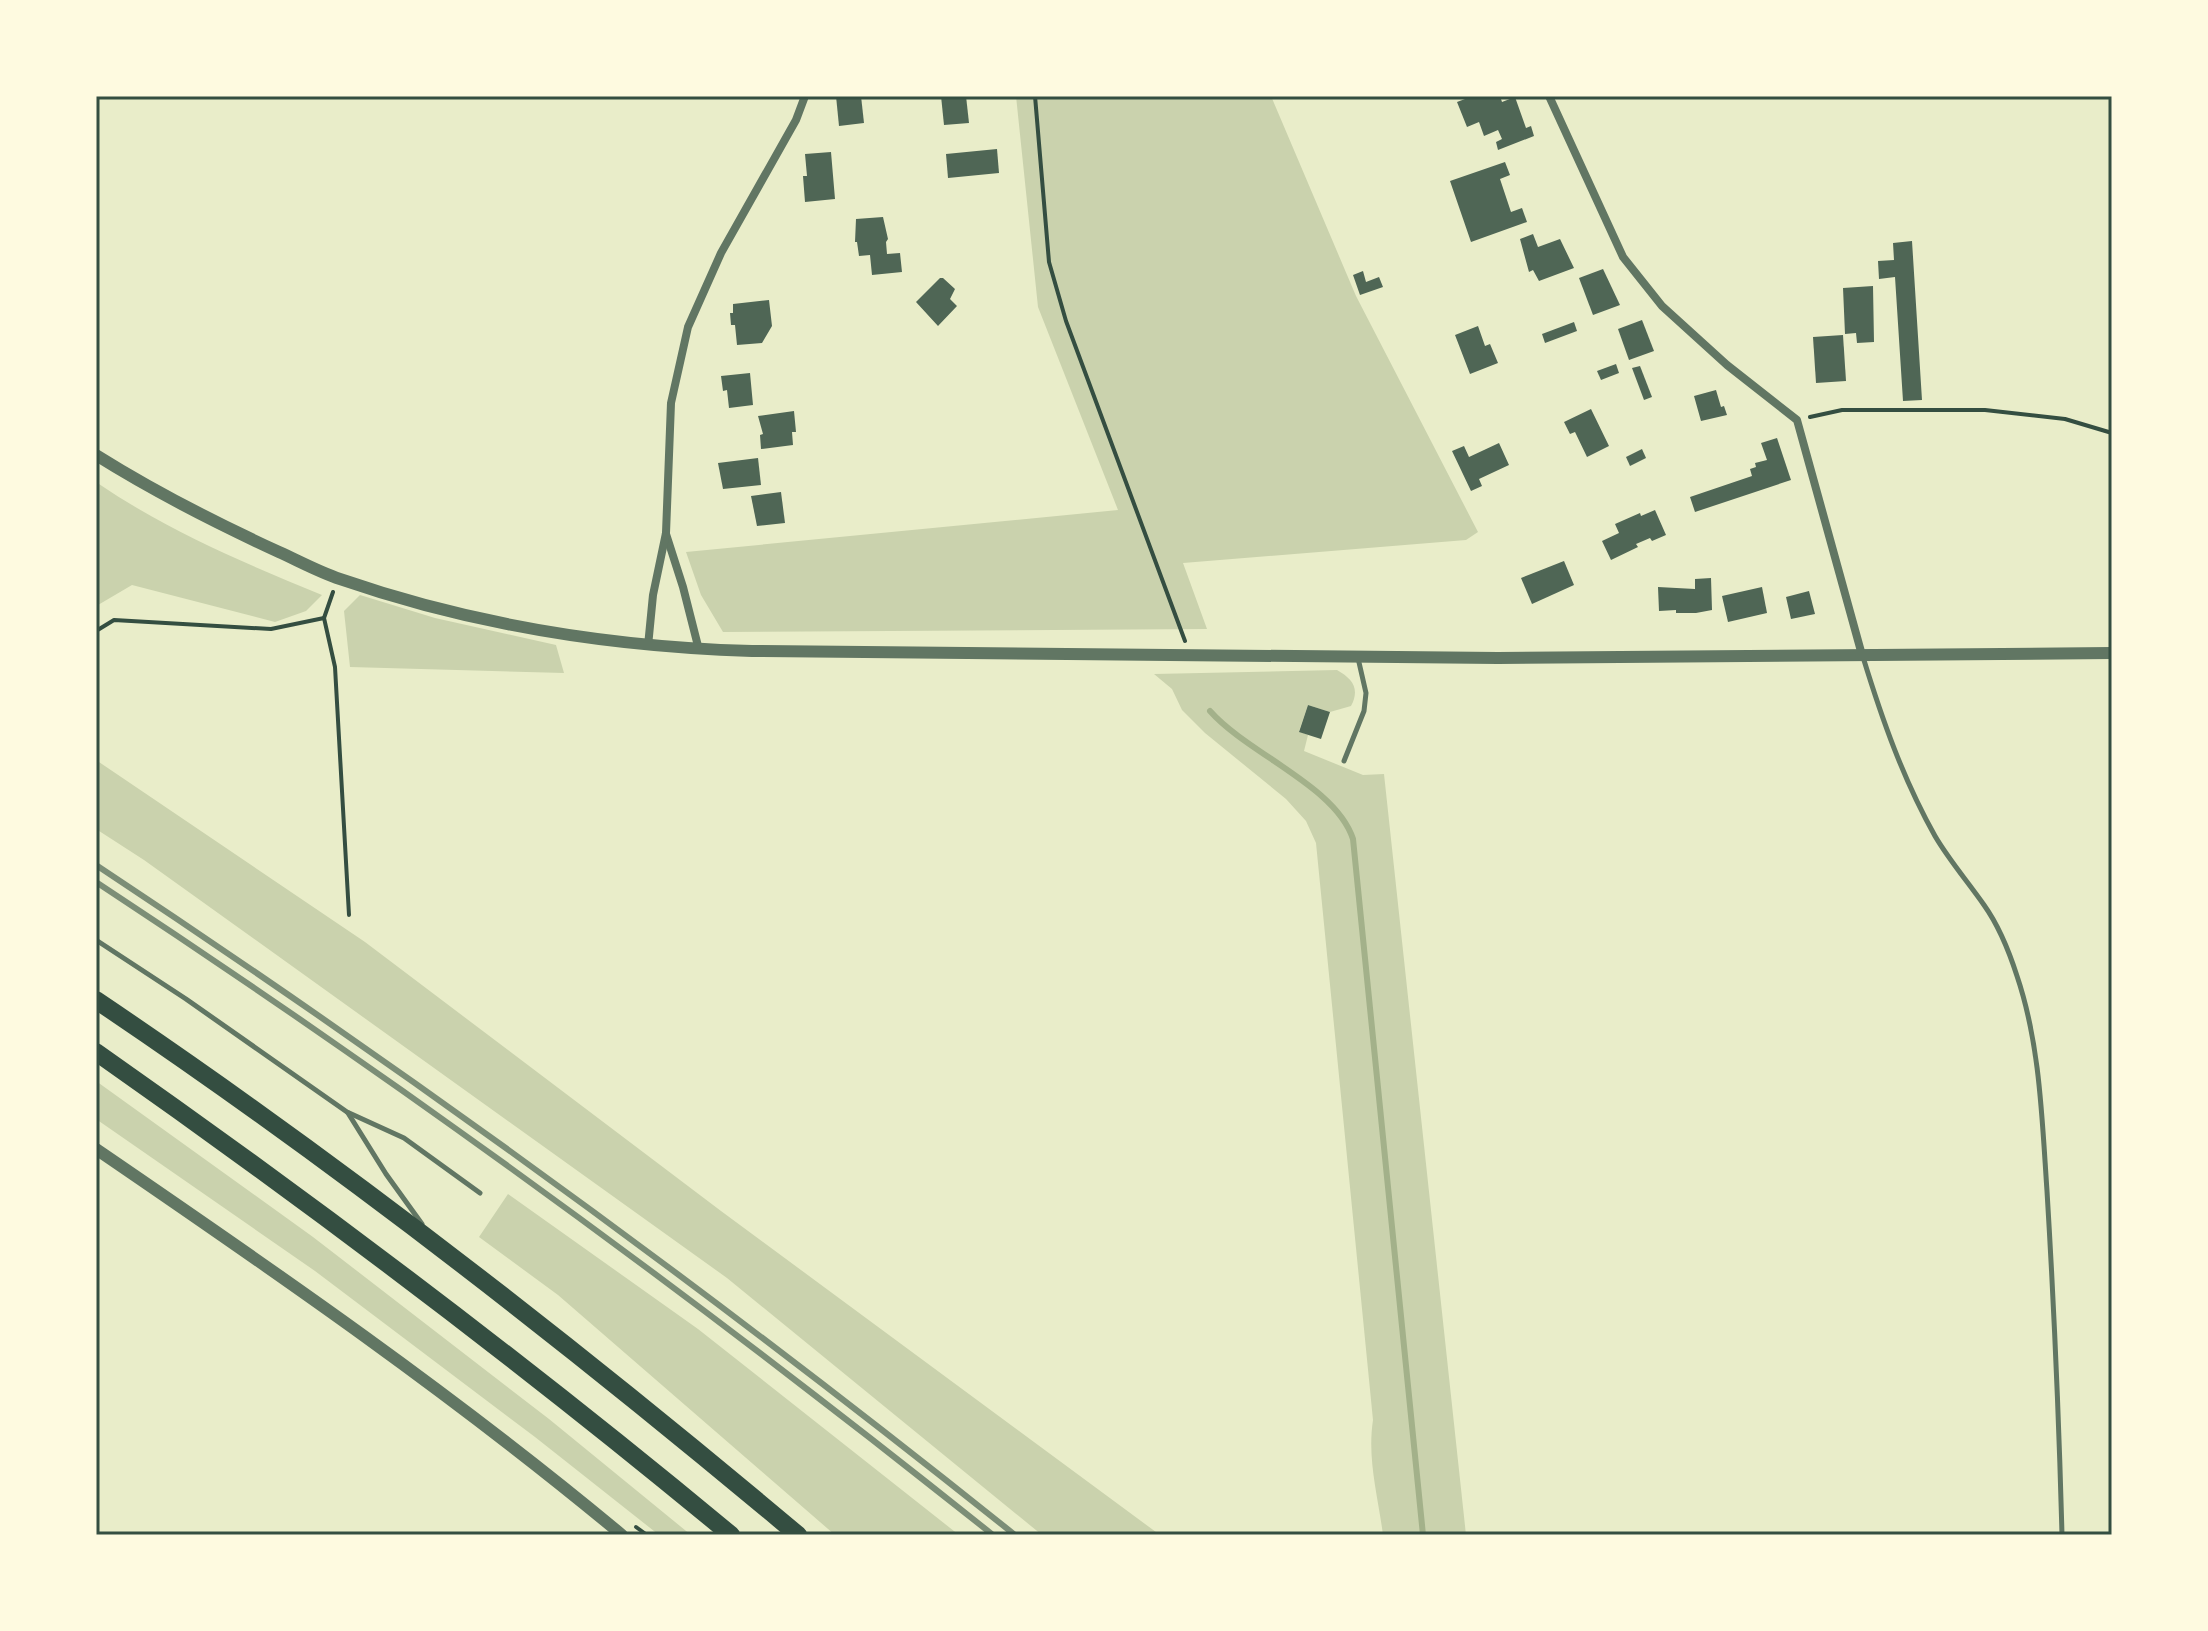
<svg xmlns="http://www.w3.org/2000/svg" width="2208" height="1631" viewBox="0 0 2208 1631" font-family="Georgia,serif">
	<style>
		.green { fill: #cad2ad }
		.lines { fill: none; stroke-linecap: round; stroke-linejoin: round }
		.stream { stroke: #a3b18a; stroke-width: 6 }
		.building { fill: #4f6655 }
		.path { stroke: #344e41; stroke-width: 4 }
		.service { stroke: #617663; stroke-width: 5 }
		.minor { stroke: #617663; stroke-width: 8 }
		.tertiary { stroke: #617663; stroke-width: 12 }
		.motorway { stroke: #344e41; stroke-width: 18 }
		.rail { stroke: #7c8e77; stroke-width: 6 }
		.neatline { fill: none; stroke: #344e41; stroke-width: 3 }
	</style>
	<rect width="100%" height="100%" fill="#e9edc9"/>
	<g class="green">
		<path d="M1016 96H1271L1356 296 1478 532 1466 540 1183 563 1207 629 723 632 701 595 686 552 1118 510 1038 307Z"/>
		<path d="M96 482C166 530 244 563 322 595L306 611 275 622 132 585 98 605 96 604Z"/>
		<path d="M360 595 435 618 556 645 564 673 350 667 344 611Z"/>
		<path d="M1337 670C1353 679 1360 689 1351 706L1330 712 1308 705 1299 731 1308 735 1304 751 1363 775 1384 774 1466 1535H1383C1378 1496 1367 1459 1373 1420L1316 843 1306 821 1286 799 1205 733 1182 710 1172 689 1154 674Z"/>
		<path d="M96 760 365 942 721 1211 1160 1535H1042L727 1278 144 860 96 829Z"/>
		<path d="M96 1081 313 1237 549 1419 691 1535H659L535 1437 315 1271 96 1119Z"/>
		<path d="M508 1194 698 1329 959 1535H835L558 1295 479 1237Z"/>
	</g>
	<g class="lines">
		<path class="stream" d="M1210 711C1248 754 1336 786 1353 839L1423 1535"/>
	</g>
	<g class="building">
		<path d="M836 96H861L864 123 839 126Z"/>
		<path d="M941 96H966L969 123 944 125Z"/>
		<path d="M1473 96H1500L1502 102 1515 97 1526 128 1531 126 1534 136 1498 150 1496 142 1502 139 1498 130 1484 136 1479 122 1467 127 1457 102Z"/>
		<path d="M997 149 999 173 948 178 946 154Z"/>
		<path d="M831 152 835 199 805 202 803 176H807L805 154Z"/>
		<path d="M1505 162 1510 175 1500 179 1511 212 1522 208 1527 222 1471 242 1450 181Z"/>
		<path d="M883 217 888 239 886 242 887 254 900 253 902 272 872 275 870 255 859 256 857 242H855L856 219Z"/>
		<path d="M1533 234 1538 247 1560 239 1574 268 1539 281 1533 270 1529 272 1520 239Z"/>
		<path d="M1912 241 1922 400 1903 401 1895 277 1879 279 1878 261 1894 260 1893 243Z"/>
		<path d="M1603 269 1620 305 1593 315 1579 278Z"/>
		<path d="M1363 271 1366 282 1379 277 1383 287 1360 295 1353 275Z"/>
		<path d="M940 278H943L955 289 950 299 957 306 938 326 916 302Z"/>
		<path d="M1873 286 1874 342 1857 343 1856 333 1845 334 1843 288Z"/>
		<path d="M769 300 772 326 762 343 737 345 735 325H731L730 313H733V304Z"/>
		<path d="M1642 320 1654 351 1629 360 1618 329Z"/>
		<path d="M1574 322 1577 331 1545 343 1542 334Z"/>
		<path d="M1478 326 1485 346 1490 344 1498 363 1470 374 1455 335Z"/>
		<path d="M1843 335 1846 381 1816 383 1813 337Z"/>
		<path d="M1616 364 1619 373 1601 380 1597 371Z"/>
		<path d="M1640 366 1652 397 1644 400 1632 368Z"/>
		<path d="M750 373 753 405 729 408 727 390 723 391 721 376Z"/>
		<path d="M1716 390 1721 407 1724 406 1727 415 1701 421 1694 396Z"/>
		<path d="M1591 409 1609 446 1587 457 1575 432 1570 434 1564 422Z"/>
		<path d="M794 411 796 432H792L793 445 761 449 760 435 763 434 758 416Z"/>
		<path d="M1777 438 1791 480 1695 512 1690 497 1752 476 1750 469 1756 467 1755 463 1767 460 1761 443Z"/>
		<path d="M1499 443 1509 465 1479 479 1482 486 1471 491 1452 451 1464 446 1469 457Z"/>
		<path d="M1642 449 1646 458 1630 466 1626 457Z"/>
		<path d="M758 458 761 485 723 489 718 463Z"/>
		<path d="M781 492 785 523 757 526 751 496Z"/>
		<path d="M1655 510 1666 535 1652 541 1650 538 1636 544 1638 547 1611 560 1602 541 1619 533 1615 524 1640 513 1641 516Z"/>
		<path d="M1564 561 1574 585 1532 604 1521 578Z"/>
		<path d="M1711 578 1712 610 1696 613H1676V610L1659 611 1658 587 1695 589V579Z"/>
		<path d="M1762 587 1767 613 1728 622 1722 596Z"/>
		<path d="M1809 591 1815 614 1791 619 1786 597Z"/>
		<path d="M1308 705 1330 712 1321 739 1299 732Z"/>
	</g>
	<g class="lines">
		<g class="path">
			<path d="M1035 96 1049 262 1066 321 1185 641"/>
			<path d="M1810 417 1842 410H1985L2065 419 2112 433"/>
			<path d="M333 592 324 618 335 667 349 915"/>
			<path d="M96 631 114 620 271 629 324 618"/>
			<path d="M636 1527 647 1535"/>
		</g>
		<g class="service">
			<path d="M1863 657C1882 719 1903 779 1935 836 1949 860 1968 882 1984 905 1999 926 2009 951 2017 976 2040 1044 2042 1119 2047 1191 2054 1306 2059 1420 2062 1535"/>
			<path d="M1344 761 1364 711 1366 693 1358 658"/>
			<path d="M96 940 186 999 347 1112 404 1138 480 1193"/>
			<path d="M348 1113 386 1174 422 1224"/>
		</g>
		<g class="minor">
			<path d="M1549 96 1623 257 1662 306 1727 365 1797 420 1862 655"/>
			<path d="M666 534 683 587 699 650"/>
			<path d="M648 646 653 595 666 533 671 403 688 327 721 253 796 120 805 96"/>
		</g>
		<g class="tertiary">
			<path d="M96 455C155 492 216 523 279 552 299 561 319 572 340 579 473 625 612 647 752 651L1498 658 2112 653"/>
			<path d="M96 1149C276 1272 454 1395 622 1535"/>
		</g>
		<g class="motorway">
			<path d="M96 1000C340 1164 573 1346 798 1535"/>
			<path d="M96 1052C314 1205 526 1365 731 1535"/>
		</g>
		<g class="rail">
			<path d="M96 865C412 1074 719 1298 1015 1535"/>
			<path d="M96 882C405 1085 704 1304 993 1535"/>
		</g>
	</g>
	<rect width="2208" height="1631" fill="none" stroke="#fefae0" stroke-width="196"/>
	<rect x="98" y="98" width="2012" height="1435" class="neatline"/>
</svg>
